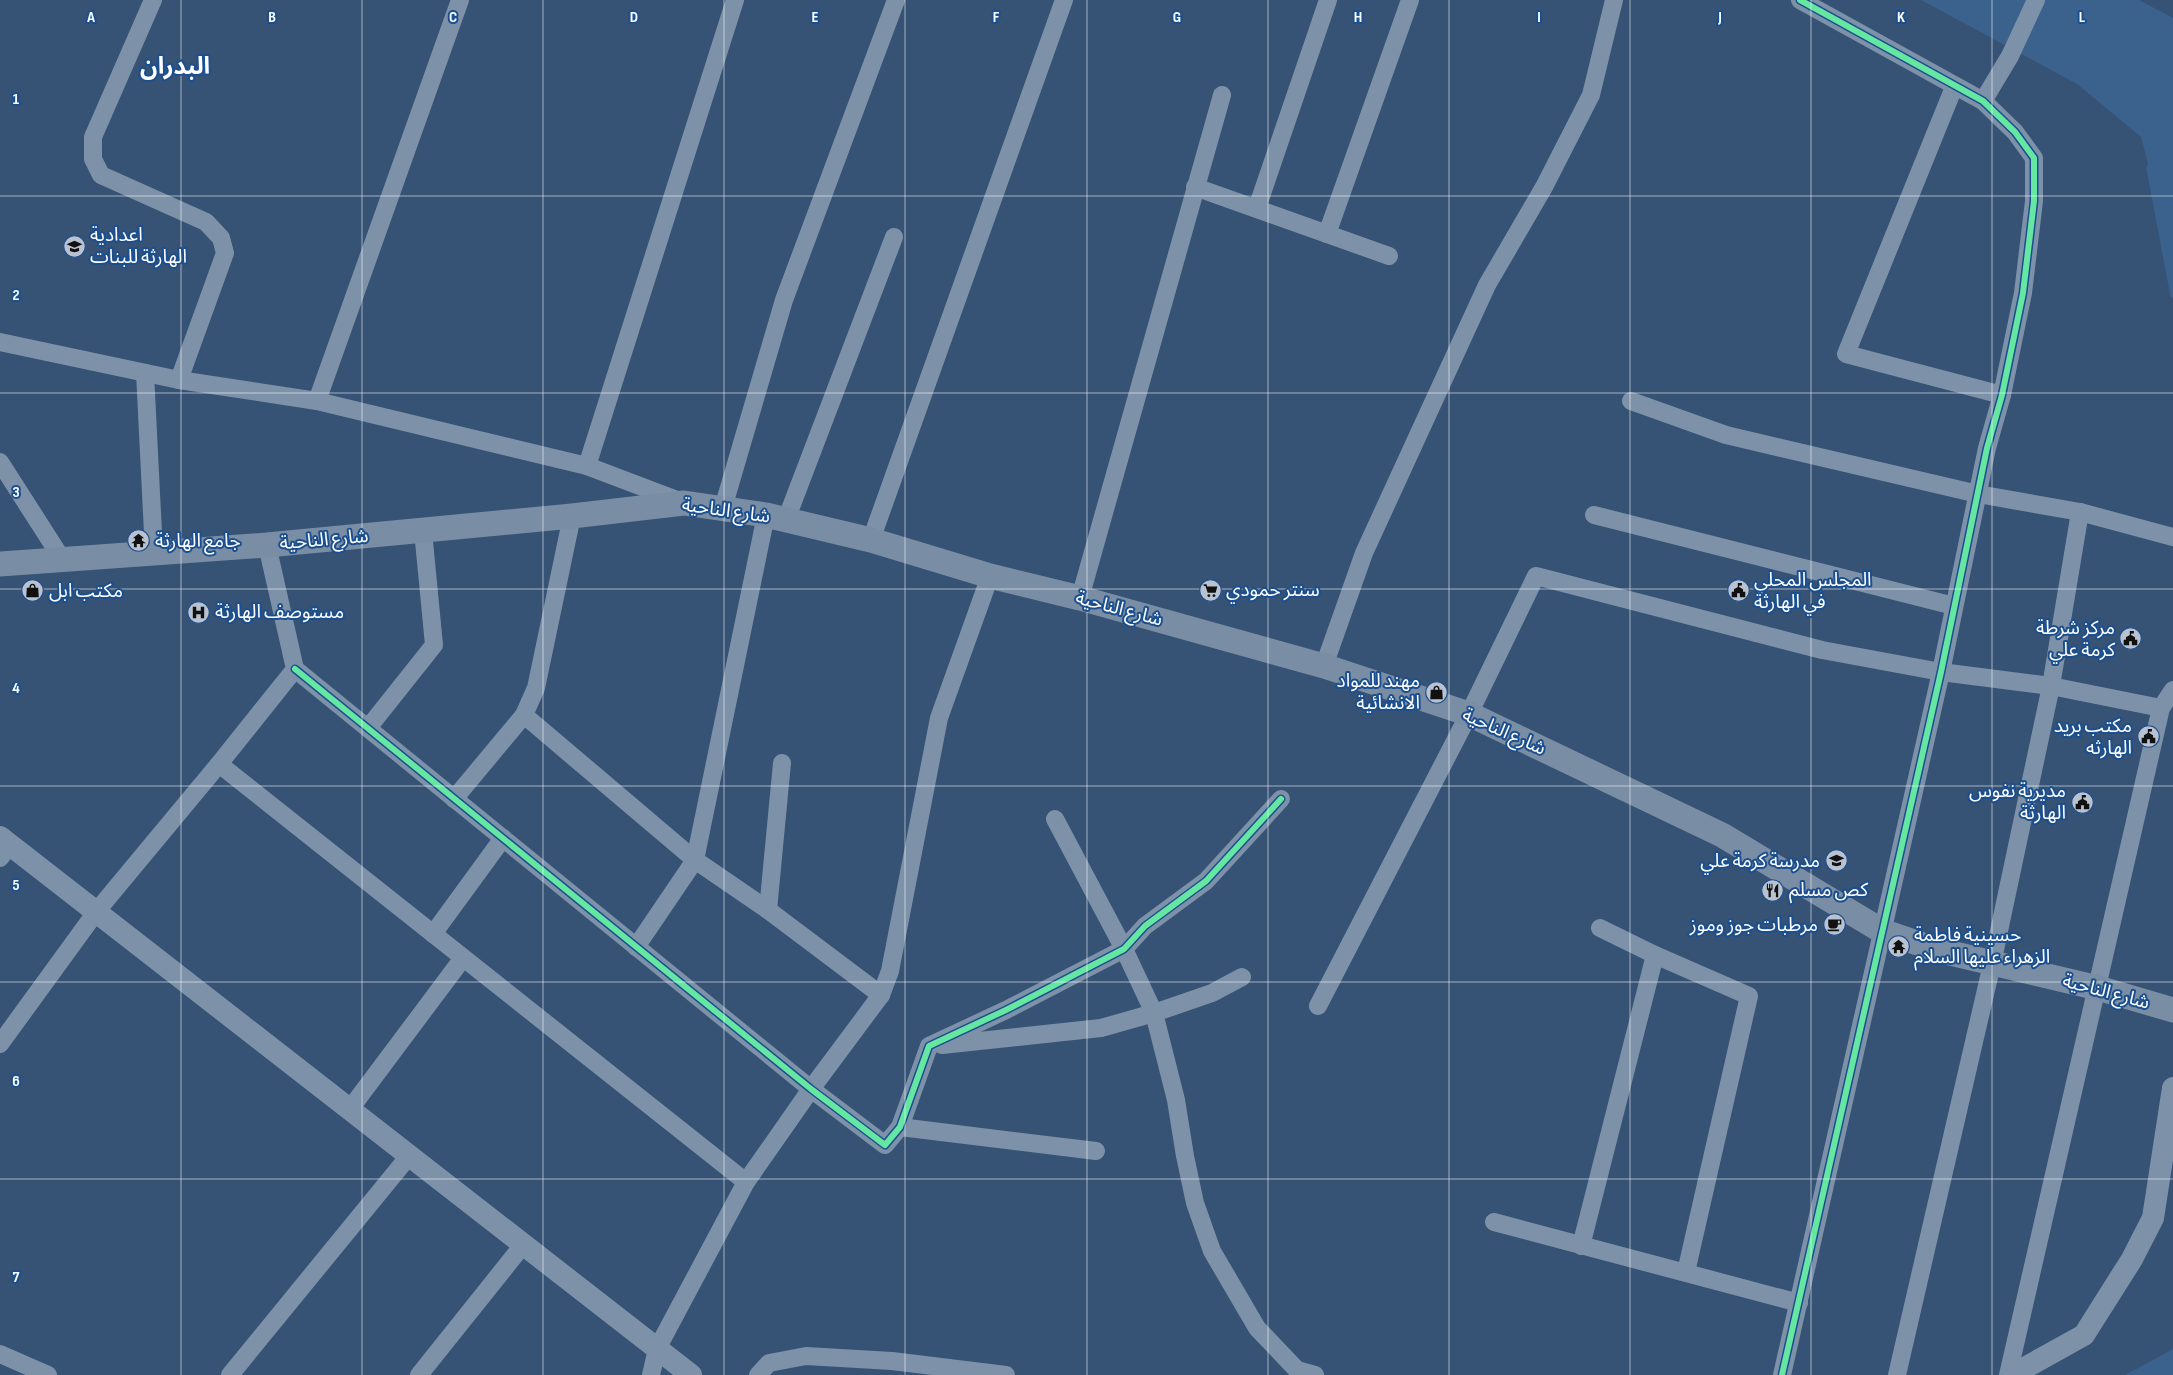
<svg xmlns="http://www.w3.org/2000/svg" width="2173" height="1375" viewBox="0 0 2173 1375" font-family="'Sofia Sans Condensed','Noto Sans Arabic',sans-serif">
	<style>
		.water { fill: #3b618d }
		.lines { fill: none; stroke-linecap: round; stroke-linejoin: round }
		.stream { stroke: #3b618d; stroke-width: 5.5 }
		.minor { stroke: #7d92a8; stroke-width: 18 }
		.tertiary { stroke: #7d92a8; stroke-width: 22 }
		.secondary { stroke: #798da4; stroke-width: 25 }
		.cycleway-casing { stroke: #1b4f8f; stroke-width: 9 }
		.cycleway { stroke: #66e7a1; stroke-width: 6 }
		.grid { fill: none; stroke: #fff; stroke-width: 1; stroke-opacity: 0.55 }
		.labels { text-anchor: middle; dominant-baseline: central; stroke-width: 4; stroke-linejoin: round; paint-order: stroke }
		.poi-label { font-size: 19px; fill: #fff; stroke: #1b4f8f; text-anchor: start }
		.street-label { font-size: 19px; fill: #fff; stroke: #1b4f8f }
		.district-label { font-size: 24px; font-weight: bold; fill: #fff; stroke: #1b4f8f }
		.grid-label { font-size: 16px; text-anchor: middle; font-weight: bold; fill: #fff; stroke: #1b4f8f; stroke-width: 4; stroke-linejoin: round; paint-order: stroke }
	</style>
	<rect width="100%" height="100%" fill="#365274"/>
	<g class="water">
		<path d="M1921 0H2139L2173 18V295L2149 168 2141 137 2077 84Z"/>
		<path d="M2173 1349V1375H2125Z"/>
	</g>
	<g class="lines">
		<path class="stream" d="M2151 166 2149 168 2173 295"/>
		<g class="minor">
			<path d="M153 0 93 137V159L101 175 206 222 221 238 225 253 179 380"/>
			<path d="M1954 87 1846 354 2002 395"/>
			<path d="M1983 101 2010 56 2036 0"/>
			<path d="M1195 187 1389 256"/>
			<path d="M1257 208 1328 0"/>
			<path d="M1327 234 1410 0"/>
			<path d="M0 342 179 380 317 401 587 466 682 502"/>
			<path d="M145 373 154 553"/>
			<path d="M317 401 460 0"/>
			<path d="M1631 401 1726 435 1978 494 2080 512 2173 537"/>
			<path d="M0 462 62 559"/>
			<path d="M587 466 735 0"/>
			<path d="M723 508 784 300 896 0"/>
			<path d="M1594 515 1954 606"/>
			<path d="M572 516 536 688 524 715 695 860 768 910 881 995"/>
			<path d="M786 520 894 237"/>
			<path d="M871 540 1064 0"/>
			<path d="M1080 598 1222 95"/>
			<path d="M1324 666 1364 553 1487 285 1544 187 1591 95 1614 0"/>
			<path d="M295 669 811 1089 885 1145 900 1127 929 1046 1006 1010 1124 949 1145 926 1206 881 1281 799"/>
			<path d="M368 728 434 645 423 531"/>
			<path d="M219 764 746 1182"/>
			<path d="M454 799 524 715"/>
			<path d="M1055 819 1124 949 1154 1013 1176 1100 1185 1156 1195 1203 1212 1251 1257 1328 1297 1370 1315 1375"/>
			<path d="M0 858 10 845"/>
			<path d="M768 910 782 763"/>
			<path d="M1600 928 1655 955 1749 996 1686 1272"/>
			<path d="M433 934 503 838"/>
			<path d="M636 947 695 860 766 515"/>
			<path d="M1318 1006 1469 714 1536 576 1822 650 1941 672 2051 686 2161 708"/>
			<path d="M0 1044 96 912 219 764 295 669 267 545"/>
			<path d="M942 1045 1101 1028 1154 1013 1212 993 1242 977"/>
			<path d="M350 1109 463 958"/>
			<path d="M900 1127 1096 1151"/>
			<path d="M1494 1222 1799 1303"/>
			<path d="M1581 1246 1655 955"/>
			<path d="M0 1354 48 1375"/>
			<path d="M230 1375 409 1156"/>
			<path d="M419 1375 523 1245"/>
			<path d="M651 1375 657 1349 746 1182 811 1089 881 995 890 971 939 718 990 576"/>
			<path d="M758 1375 769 1363 806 1356 892 1361 1006 1375"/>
			<path d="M1782 1375 1941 672 1987 448 2002 395 2023 293 2034 201V158L2015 132 1983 101 1800 0"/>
			<path d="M1897 1375 1992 964 2051 686 2080 512"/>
			<path d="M2008 1375 2161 708 2173 690"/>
		</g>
		<g class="tertiary">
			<path d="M0 837 691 1375"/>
			<path d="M2012 1375 2084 1335 2132 1259 2153 1218 2173 1088"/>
		</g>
		<path class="secondary" d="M0 564 267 545 572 516 684 503 766 515 871 540 990 576 1080 598 1324 666 1469 714 1722 835 1882 931 1938 950 2098 988 2173 1010"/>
		<defs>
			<g id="cycleway">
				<path d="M295 669 811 1089 885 1145 900 1127 929 1046 1006 1010 1124 949 1145 926 1206 881 1281 799"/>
				<path d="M1782 1375 1941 672 1987 448 2002 395 2023 293 2034 201V158L2015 132 1983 101 1800 0"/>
			</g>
		</defs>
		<use href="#cycleway" class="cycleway-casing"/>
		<use href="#cycleway" class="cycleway"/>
	</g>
	<path class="grid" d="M181 0V1375M362 0V1375M543 0V1375M724 0V1375M905 0V1375M1087 0V1375M1268 0V1375M1449 0V1375M1630 0V1375M1811 0V1375M1992 0V1375M0 196H2173M0 393H2173M0 589H2173M0 786H2173M0 982H2173M0 1179H2173"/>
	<defs>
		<symbol id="school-disc" viewBox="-11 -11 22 22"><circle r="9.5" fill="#b9c2ce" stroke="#1b4f8f"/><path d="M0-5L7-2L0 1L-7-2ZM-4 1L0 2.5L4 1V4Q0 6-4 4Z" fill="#111"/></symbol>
		<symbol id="temple-disc" viewBox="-11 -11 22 22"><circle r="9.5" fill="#b9c2ce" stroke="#1b4f8f"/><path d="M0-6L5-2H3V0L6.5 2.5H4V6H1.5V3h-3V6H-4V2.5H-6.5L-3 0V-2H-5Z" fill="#111"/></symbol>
		<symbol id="supermarket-disc" viewBox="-11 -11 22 22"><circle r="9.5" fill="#b9c2ce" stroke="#1b4f8f"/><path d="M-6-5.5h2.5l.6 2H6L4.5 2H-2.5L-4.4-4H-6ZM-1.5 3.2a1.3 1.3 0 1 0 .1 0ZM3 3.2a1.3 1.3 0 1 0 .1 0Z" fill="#111"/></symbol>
		<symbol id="shop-disc" viewBox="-11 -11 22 22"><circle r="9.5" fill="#b9c2ce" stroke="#1b4f8f"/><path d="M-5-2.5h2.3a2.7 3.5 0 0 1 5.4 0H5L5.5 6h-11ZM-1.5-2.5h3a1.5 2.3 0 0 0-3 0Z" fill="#111"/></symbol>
		<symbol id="civic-disc" viewBox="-11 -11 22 22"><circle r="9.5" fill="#b9c2ce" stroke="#1b4f8f"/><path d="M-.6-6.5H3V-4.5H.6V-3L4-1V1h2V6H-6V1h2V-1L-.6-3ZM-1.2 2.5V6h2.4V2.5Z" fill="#111"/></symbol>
		<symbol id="hospital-disc" viewBox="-11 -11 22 22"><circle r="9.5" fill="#b9c2ce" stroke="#1b4f8f"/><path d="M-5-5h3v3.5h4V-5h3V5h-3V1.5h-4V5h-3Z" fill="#111"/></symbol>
		<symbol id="restaurant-disc" viewBox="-11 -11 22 22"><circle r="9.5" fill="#b9c2ce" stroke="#1b4f8f"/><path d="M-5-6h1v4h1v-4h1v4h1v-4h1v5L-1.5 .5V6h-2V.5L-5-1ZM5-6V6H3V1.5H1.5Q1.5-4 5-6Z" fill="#111"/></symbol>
		<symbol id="cafe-disc" viewBox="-11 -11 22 22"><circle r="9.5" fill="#b9c2ce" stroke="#1b4f8f"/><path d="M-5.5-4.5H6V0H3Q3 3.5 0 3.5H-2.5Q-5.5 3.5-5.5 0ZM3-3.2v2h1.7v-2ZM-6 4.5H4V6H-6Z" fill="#111"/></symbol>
	</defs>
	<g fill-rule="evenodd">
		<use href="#school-disc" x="62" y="234" width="25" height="25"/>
		<use href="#temple-disc" x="126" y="528" width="25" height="25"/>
		<use href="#supermarket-disc" x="1198" y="578" width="25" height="25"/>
		<use href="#shop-disc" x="20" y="578" width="25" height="25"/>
		<use href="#civic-disc" x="1726" y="578" width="25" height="25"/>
		<use href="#hospital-disc" x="186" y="600" width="25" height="25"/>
		<use href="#civic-disc" x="2118" y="626" width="25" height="25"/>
		<use href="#shop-disc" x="1424" y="680" width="25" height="25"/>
		<use href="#civic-disc" x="2136" y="724" width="25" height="25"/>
		<use href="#civic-disc" x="2070" y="790" width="25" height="25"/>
		<use href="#school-disc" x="1824" y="848" width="25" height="25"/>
		<use href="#restaurant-disc" x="1760" y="878" width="25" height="25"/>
		<use href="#cafe-disc" x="1822" y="912" width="25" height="25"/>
		<use href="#temple-disc" x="1886" y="934" width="25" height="25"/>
	</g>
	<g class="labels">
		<g class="poi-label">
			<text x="90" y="235">اعدادية<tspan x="90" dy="22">الهارثة للبنات</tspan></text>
			<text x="155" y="541">جامع الهارثة</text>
			<text x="1754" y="580">المجلس المحلي<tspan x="1754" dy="22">في الهارثة</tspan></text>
			<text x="1226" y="590">سنتر حمودي</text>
			<text x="49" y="591">مكتب ابل</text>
			<text x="215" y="612">مستوصف الهارثة</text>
			<text x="2115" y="628" text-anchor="end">مركز شرطة<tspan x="2115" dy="22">كرمة علي</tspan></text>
			<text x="1420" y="681" text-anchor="end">مهند للمواد<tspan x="1420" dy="22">الانشائية</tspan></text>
			<text x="2132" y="726" text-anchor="end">مكتب بريد<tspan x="2132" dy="22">الهارثه</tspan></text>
			<text x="2066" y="791" text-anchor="end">مديرية نفوس<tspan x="2066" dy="22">الهارثة</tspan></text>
			<text x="1820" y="861" text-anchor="end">مدرسة كرمة علي</text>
			<text x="1789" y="890">كص مسلم</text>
			<text x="1818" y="925" text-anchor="end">مرطبات جوز وموز</text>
			<text x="1914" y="935">حسينية فاطمة<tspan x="1914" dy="22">الزهراء عليها السلام</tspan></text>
		</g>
		<g class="street-label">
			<text transform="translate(726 511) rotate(8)">شارع الناحية</text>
			<text transform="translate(324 540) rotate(-5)">شارع الناحية</text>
			<text transform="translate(1119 609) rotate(15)">شارع الناحية</text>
			<text transform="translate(1504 732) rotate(24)">شارع الناحية</text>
			<text transform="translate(2106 992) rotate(15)">شارع الناحية</text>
		</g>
		<g class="district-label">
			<text x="175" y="66">البدران</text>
		</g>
	</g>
	<g class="grid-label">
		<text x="91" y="22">A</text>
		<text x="272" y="22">B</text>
		<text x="453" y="22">C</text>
		<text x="634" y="22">D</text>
		<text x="815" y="22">E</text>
		<text x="996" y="22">F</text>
		<text x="1177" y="22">G</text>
		<text x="1358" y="22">H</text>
		<text x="1539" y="22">I</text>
		<text x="1720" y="22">J</text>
		<text x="1901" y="22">K</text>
		<text x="2082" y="22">L</text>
		<text x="16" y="104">1</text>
		<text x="16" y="300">2</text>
		<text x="16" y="497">3</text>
		<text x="16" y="693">4</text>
		<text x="16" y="890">5</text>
		<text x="16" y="1086">6</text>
		<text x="16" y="1282">7</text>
	</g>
</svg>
